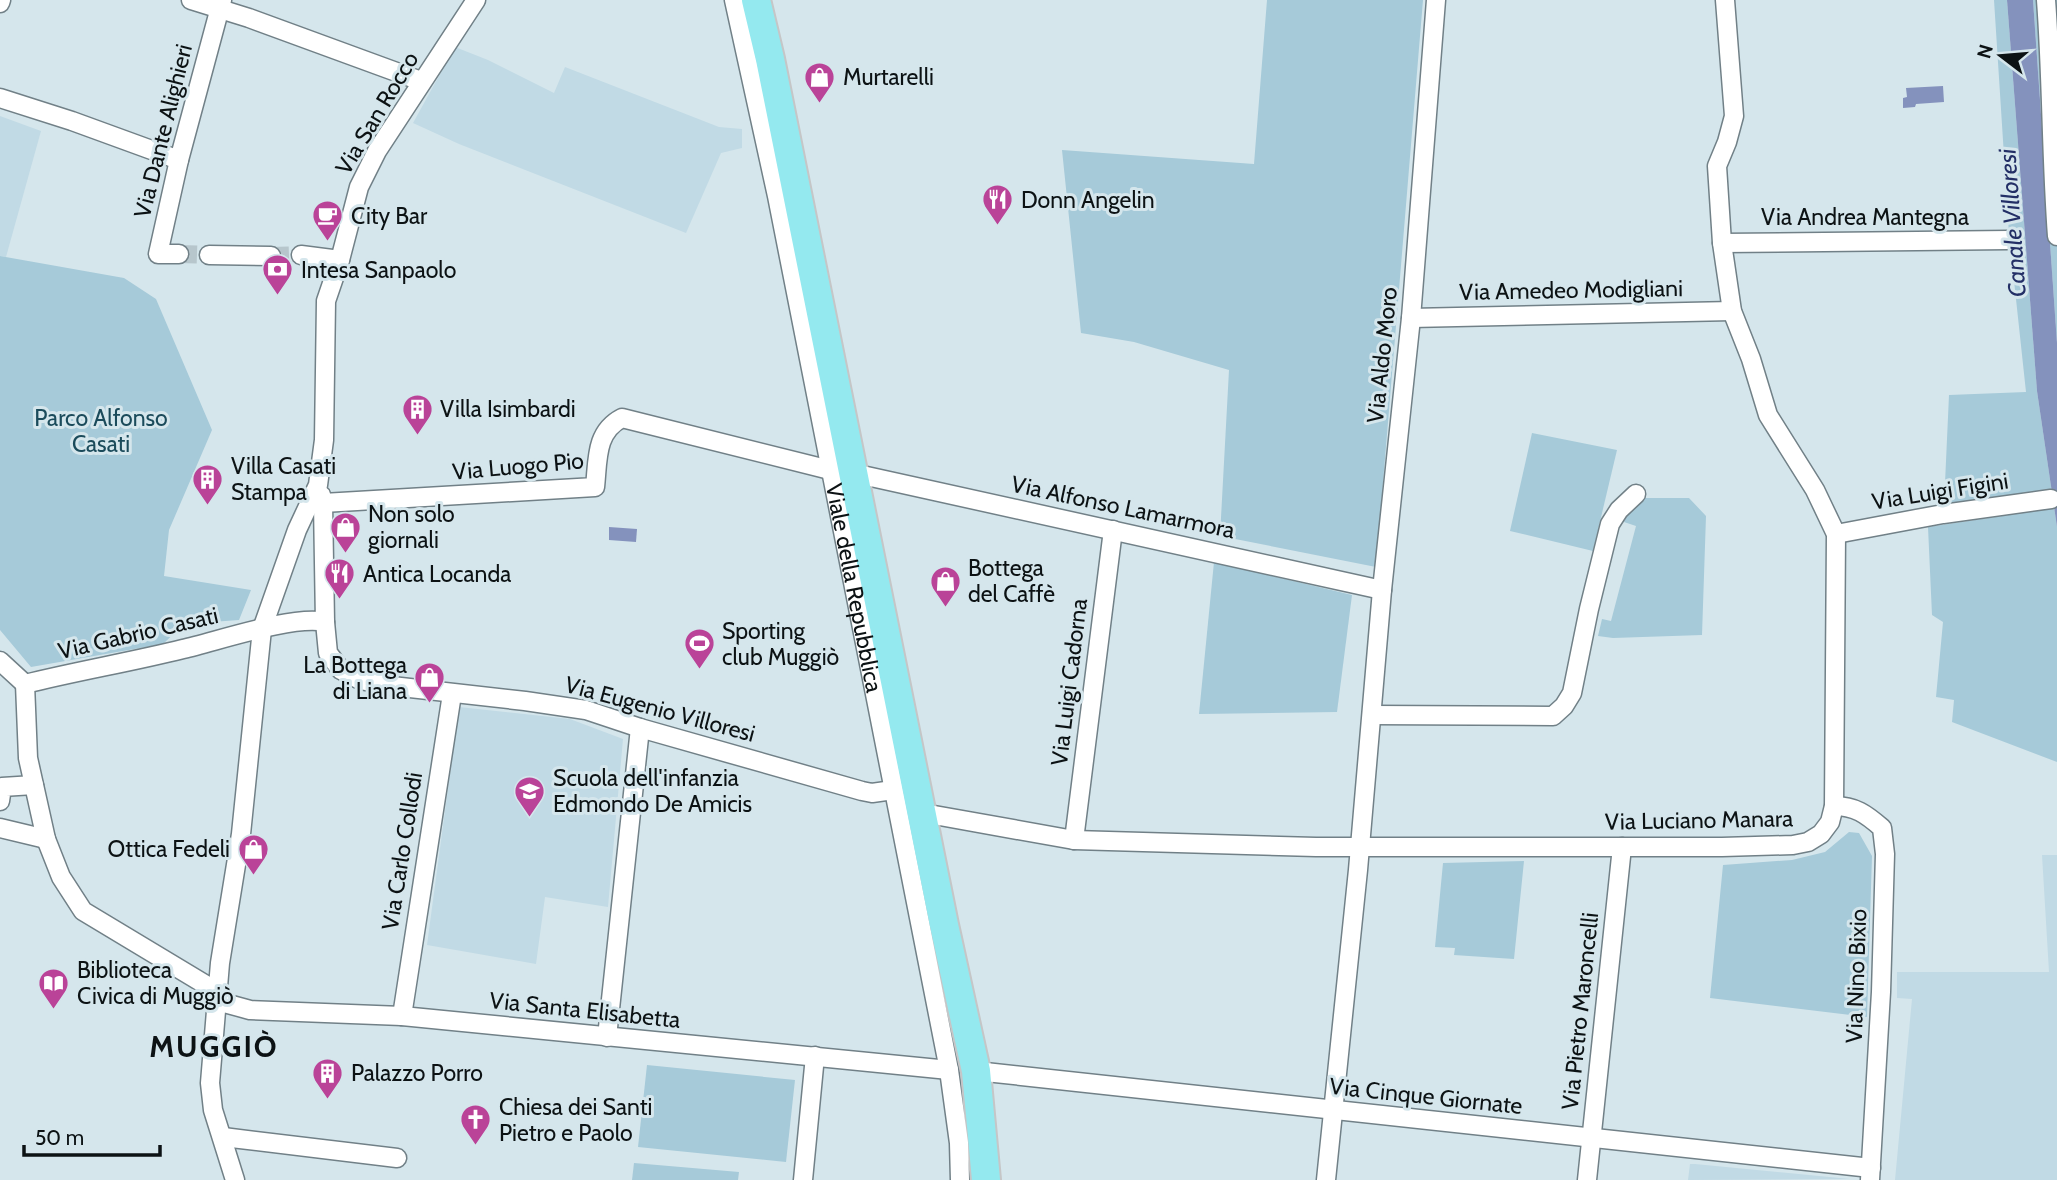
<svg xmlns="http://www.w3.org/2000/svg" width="2057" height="1180" viewBox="0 0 2057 1180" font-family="Cabin,sans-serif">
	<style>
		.built { fill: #c1dae5 }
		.green { fill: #a6cad9 }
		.water { fill: #8492bd }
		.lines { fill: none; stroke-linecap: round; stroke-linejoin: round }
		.street-tunnel { stroke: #b7c6cc; stroke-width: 18; stroke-dasharray: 18 9; stroke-linecap: butt }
		.street-casing { stroke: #718087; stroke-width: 21 }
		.primary-casing { stroke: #c5c6c7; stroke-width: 32 }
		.street { stroke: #fff; stroke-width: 18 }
		.primary { stroke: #94e9ef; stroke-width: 28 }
		.labels { text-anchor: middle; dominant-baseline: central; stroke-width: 6; stroke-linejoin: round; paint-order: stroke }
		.poi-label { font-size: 23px; fill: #0c1214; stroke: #d5e6ec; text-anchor: start }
		.street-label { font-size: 23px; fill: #0c1214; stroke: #d5e6ec }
		.park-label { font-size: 23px; fill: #1b4b5b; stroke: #d5e6ec }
		.water-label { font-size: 24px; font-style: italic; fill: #232f66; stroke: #d5e6ec }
		.district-label { font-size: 30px; font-weight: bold; letter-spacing: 2px; fill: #0c1214; stroke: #d5e6ec }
	</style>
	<rect width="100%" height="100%" fill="#d5e6ec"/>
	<g class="built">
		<path d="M455 47 488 60 554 93 565 67 719 127 742 129V148L721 153 686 233 459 144 413 123Z"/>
		<path d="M0 116 41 131 6 257 0 256Z"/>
		<path d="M459 707 570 719 623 739 608 907 545 897 536 964 427 945Z"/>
		<path d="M2042 855H2057V1180H1895L1912 999 1897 998V972H2049Z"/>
		<path d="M1690 1164H1695L1850 1179 1688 1180Z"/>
	</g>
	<g class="green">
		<path d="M1267 0H1423L1376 567 1220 536 1229 370 1134 342 1081 333 1062 150 1254 164Z"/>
		<path d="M1994 0H2007L2037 391 2057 527V762L1952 722 1954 700 1936 697 1943 622 1932 615 1928 527 2042 510 2036 491 1944 505 1949 395 2026 392 2009 234Z"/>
		<path d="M2033 0H2057V343Z"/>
		<path d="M0 256 124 278 156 299 212 430 169 530 164 576 251 590 239 620 184 624 163 644 31 667 0 630Z"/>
		<path d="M1532 433 1617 450 1593 551 1510 531Z"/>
		<path d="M1645 498H1689L1706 516 1702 635 1613 638 1598 636 1602 619 1611 621 1636 526 1624 522 1629 509Z"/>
		<path d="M1214 562 1352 595 1337 712 1199 714Z"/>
		<path d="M1849 832 1859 833 1872 856 1867 1017 1710 998 1723 865 1792 860 1825 852Z"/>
		<path d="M1524 861 1514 959 1454 955 1455 948 1435 947 1443 863Z"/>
		<path d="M647 1065 795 1080 786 1162 638 1147Z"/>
		<path d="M634 1163 739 1172 738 1180H632Z"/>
	</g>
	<g class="water">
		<path d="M2007 0H2033L2057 343V527L2037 391Z"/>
		<path d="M1943 86 1944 102 1916 104 1915 107 1903 108V98L1907 97 1906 88Z"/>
		<path d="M609 527 637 529 636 542 609 540Z"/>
	</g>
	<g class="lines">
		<g class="street-tunnel">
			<path d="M179 254 209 255"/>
			<path d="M271 256 301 255"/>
		</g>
		<defs>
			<g id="street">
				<path d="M191 0 249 18 421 81"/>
				<path id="s1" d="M734 0 777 196 949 1070 959 1143 960 1180"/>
				<path d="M2046 0C2052 79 2051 157 2057 236"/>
				<path d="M0 3 1 0"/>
				<path d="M0 98 72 121 179 160"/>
				<path d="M1722 243 2009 240"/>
				<path d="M179 254H158L179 160 222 0"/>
				<path d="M209 255 271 256"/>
				<path d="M301 255 340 260"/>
				<path d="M1411 318 1732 311"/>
				<path d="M853 473 1382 590"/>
				<path d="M323 503 595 487C598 460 595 432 622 418L830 470"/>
				<path d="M1836 534 1943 514 2051 499"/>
				<path d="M325 622 328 653 341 670 360 680 392 686 525 701 586 710 640 728 862 791 872 793 893 790"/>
				<path d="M0 661 25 684"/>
				<path d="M25 684C77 671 131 662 183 649 218 641 293 615 325 622L323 503 321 495"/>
				<path d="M25 684 28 758 46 839 61 877 83 911 206 985 217 1001"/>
				<path d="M1372 715 1553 716 1564 706 1572 693 1589 609 1610 524 1619 510 1636 494"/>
				<path d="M0 801 2 787 34 785"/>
				<path d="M1834 806C1855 806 1866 814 1882 828L1885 854 1881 992 1870 1180"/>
				<path d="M923 813 1074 840 1316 847H1722L1793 845 1808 842 1821 834 1830 822 1834 806 1836 534 1815 490 1768 415 1751 359 1732 311 1722 243 1717 166 1727 142 1734 116 1725 0"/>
				<path d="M0 828 46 839"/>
				<path d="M1074 840 1113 530"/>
				<path d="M217 1001 250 1010 402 1016 949 1070"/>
				<path d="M402 1016 452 694"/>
				<path d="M607 1037 640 728"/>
				<path d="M976 1071 1871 1168"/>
				<path d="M223 1137 397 1158"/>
				<path d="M235 1180 213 1110 210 1083 220 963 241 834 262 629 297 530 318 485 324 440 326 301 340 260 359 187 377 151 476 0"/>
				<path d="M803 1180 815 1056"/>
				<path d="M1326 1180 1358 870 1382 590 1411 318 1436 0"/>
				<path d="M1587 1180 1622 847"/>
			</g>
			<path id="primary" d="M756 0 770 59 944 925 976 1071 986 1180"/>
		</defs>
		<use href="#street" class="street-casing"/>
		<use href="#primary" class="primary-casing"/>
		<use href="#street" class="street"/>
		<use href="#primary" class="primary"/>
	</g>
	<defs>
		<symbol id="shop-pin" viewBox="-11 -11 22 30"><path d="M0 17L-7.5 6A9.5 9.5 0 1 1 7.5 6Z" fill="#ba4398" stroke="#d5e6ec"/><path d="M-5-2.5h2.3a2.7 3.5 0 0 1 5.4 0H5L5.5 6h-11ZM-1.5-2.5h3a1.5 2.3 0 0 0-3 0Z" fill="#fff"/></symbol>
		<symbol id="restaurant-pin" viewBox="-11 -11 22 30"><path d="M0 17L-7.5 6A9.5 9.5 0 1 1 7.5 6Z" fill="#ba4398" stroke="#d5e6ec"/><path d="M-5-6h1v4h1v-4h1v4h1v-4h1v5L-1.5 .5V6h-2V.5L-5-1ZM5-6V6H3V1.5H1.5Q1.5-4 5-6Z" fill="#fff"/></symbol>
		<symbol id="cafe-pin" viewBox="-11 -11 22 30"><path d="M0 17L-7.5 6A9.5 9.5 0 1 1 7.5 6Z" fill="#ba4398" stroke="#d5e6ec"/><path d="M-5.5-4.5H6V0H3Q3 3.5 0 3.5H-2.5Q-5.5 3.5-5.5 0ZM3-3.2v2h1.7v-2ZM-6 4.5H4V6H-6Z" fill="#fff"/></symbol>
		<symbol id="bank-pin" viewBox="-11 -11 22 30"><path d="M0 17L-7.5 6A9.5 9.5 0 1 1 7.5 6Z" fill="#ba4398" stroke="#d5e6ec"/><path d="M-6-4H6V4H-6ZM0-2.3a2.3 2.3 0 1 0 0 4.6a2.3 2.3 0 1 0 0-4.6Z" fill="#fff"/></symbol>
		<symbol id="building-pin" viewBox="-11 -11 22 30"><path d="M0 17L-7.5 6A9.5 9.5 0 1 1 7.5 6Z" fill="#ba4398" stroke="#d5e6ec"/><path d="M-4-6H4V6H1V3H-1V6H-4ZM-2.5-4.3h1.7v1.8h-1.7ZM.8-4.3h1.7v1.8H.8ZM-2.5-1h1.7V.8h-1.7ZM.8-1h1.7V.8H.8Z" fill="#fff"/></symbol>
		<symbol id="stadium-pin" viewBox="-11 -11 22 30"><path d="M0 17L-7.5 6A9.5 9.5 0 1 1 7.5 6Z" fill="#ba4398" stroke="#d5e6ec"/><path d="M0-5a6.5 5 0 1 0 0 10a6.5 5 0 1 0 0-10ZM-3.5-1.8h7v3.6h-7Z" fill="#fff"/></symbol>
		<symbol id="school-pin" viewBox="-11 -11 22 30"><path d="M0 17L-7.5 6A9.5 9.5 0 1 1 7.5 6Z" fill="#ba4398" stroke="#d5e6ec"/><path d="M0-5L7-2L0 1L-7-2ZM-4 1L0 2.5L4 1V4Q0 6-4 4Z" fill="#fff"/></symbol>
		<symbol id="library-pin" viewBox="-11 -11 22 30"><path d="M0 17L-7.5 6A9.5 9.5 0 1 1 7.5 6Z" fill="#ba4398" stroke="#d5e6ec"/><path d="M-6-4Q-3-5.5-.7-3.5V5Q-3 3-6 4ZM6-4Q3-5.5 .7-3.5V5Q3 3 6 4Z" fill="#fff"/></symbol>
		<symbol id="church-pin" viewBox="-11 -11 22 30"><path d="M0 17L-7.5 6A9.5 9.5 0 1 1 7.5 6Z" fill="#ba4398" stroke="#d5e6ec"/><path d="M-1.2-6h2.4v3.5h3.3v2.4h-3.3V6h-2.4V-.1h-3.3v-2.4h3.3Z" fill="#fff"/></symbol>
	</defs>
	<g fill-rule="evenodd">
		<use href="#shop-pin" x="802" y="60" width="35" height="47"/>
		<use href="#restaurant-pin" x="980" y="182" width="35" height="47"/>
		<use href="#cafe-pin" x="310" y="198" width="35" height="47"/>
		<use href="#bank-pin" x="260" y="252" width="35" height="47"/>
		<use href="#building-pin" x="400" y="392" width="35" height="47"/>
		<use href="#building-pin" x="190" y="462" width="35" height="47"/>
		<use href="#shop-pin" x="328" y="510" width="35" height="47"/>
		<use href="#restaurant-pin" x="322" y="556" width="35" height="47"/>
		<use href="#shop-pin" x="928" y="564" width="35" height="47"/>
		<use href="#stadium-pin" x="682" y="626" width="35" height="47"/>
		<use href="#shop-pin" x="412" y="660" width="35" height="47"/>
		<use href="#school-pin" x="512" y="774" width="35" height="47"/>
		<use href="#shop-pin" x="236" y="832" width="35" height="47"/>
		<use href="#library-pin" x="36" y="966" width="35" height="47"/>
		<use href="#building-pin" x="310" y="1056" width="35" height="47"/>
		<use href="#church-pin" x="458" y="1102" width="35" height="47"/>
	</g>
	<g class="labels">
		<g class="poi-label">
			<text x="843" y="77">Murtarelli</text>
			<text x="1021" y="200">Donn Angelin</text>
			<text x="351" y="216">City Bar</text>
			<text x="301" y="270">Intesa Sanpaolo</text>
			<text x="440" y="409">Villa Isimbardi</text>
			<text x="231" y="466">Villa Casati<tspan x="231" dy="26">Stampa</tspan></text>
			<text x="368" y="514">Non solo<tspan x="368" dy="26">giornali</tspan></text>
			<text x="968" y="568">Bottega<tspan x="968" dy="26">del Caffè</tspan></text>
			<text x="363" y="574">Antica Locanda</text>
			<text x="722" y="631">Sporting<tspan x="722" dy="26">club Muggiò</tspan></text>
			<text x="407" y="665" text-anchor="end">La Bottega<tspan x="407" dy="26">di Liana</tspan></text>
			<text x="553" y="778">Scuola dell'infanzia<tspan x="553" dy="26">Edmondo De Amicis</tspan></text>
			<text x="230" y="849" text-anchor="end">Ottica Fedeli</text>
			<text x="77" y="970">Biblioteca<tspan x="77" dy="26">Civica di Muggiò</tspan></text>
			<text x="351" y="1073">Palazzo Porro</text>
			<text x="499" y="1107">Chiesa dei Santi<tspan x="499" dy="26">Pietro e Paolo</tspan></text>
		</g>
		<g class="street-label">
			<text transform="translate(377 113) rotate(-59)">Via San Rocco</text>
			<text transform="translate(163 131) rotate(-76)">Via Dante Alighieri</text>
			<text x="1865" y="217">Via Andrea Mantegna</text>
			<text transform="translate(1571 290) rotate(-1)">Via Amedeo Modigliani</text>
			<text transform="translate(1382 355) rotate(-84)">Via Aldo Moro</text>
			<text transform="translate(518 466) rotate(-5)">Via Luogo Pio</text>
			<text transform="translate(1940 491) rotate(-9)">Via Luigi Figini</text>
			<text transform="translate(1123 507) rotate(12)">Via Alfonso Lamarmora</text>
			<text stroke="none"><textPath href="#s1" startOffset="600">Viale della Repubblica</textPath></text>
			<text transform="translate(138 633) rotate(-13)">Via Gabrio Casati</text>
			<text transform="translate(1069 682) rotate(-83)">Via Luigi Cadorna</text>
			<text transform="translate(660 709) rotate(15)">Via Eugenio Villoresi</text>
			<text transform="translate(1699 820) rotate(-1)">Via Luciano Manara</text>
			<text transform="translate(402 851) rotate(-81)">Via Carlo Collodi</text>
			<text transform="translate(1856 976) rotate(-88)">Via Nino Bixio</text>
			<text transform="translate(585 1010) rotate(6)">Via Santa Elisabetta</text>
			<text transform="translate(1580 1011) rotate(-84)">Via Pietro Maroncelli</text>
			<text transform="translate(1426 1096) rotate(6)">Via Cinque Giornate</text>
		</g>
		<g class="park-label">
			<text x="101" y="418">Parco Alfonso<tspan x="101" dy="26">Casati</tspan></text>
		</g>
		<g class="water-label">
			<text transform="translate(2012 223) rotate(-94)">Canale Villoresi</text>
		</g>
		<g class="district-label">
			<text x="214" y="1046">MUGGIÒ</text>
		</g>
	</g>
	<g transform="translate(2001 56) rotate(286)" stroke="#d5e6ec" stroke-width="5" paint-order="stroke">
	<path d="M0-5L12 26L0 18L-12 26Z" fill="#0c1214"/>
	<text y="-10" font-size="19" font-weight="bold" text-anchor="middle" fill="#0c1214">N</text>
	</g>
	<path d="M24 1145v10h136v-10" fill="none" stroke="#0c1214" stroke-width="3.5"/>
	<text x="35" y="1145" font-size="21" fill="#0c1214" stroke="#d5e6ec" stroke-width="5" paint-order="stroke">50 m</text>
</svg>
